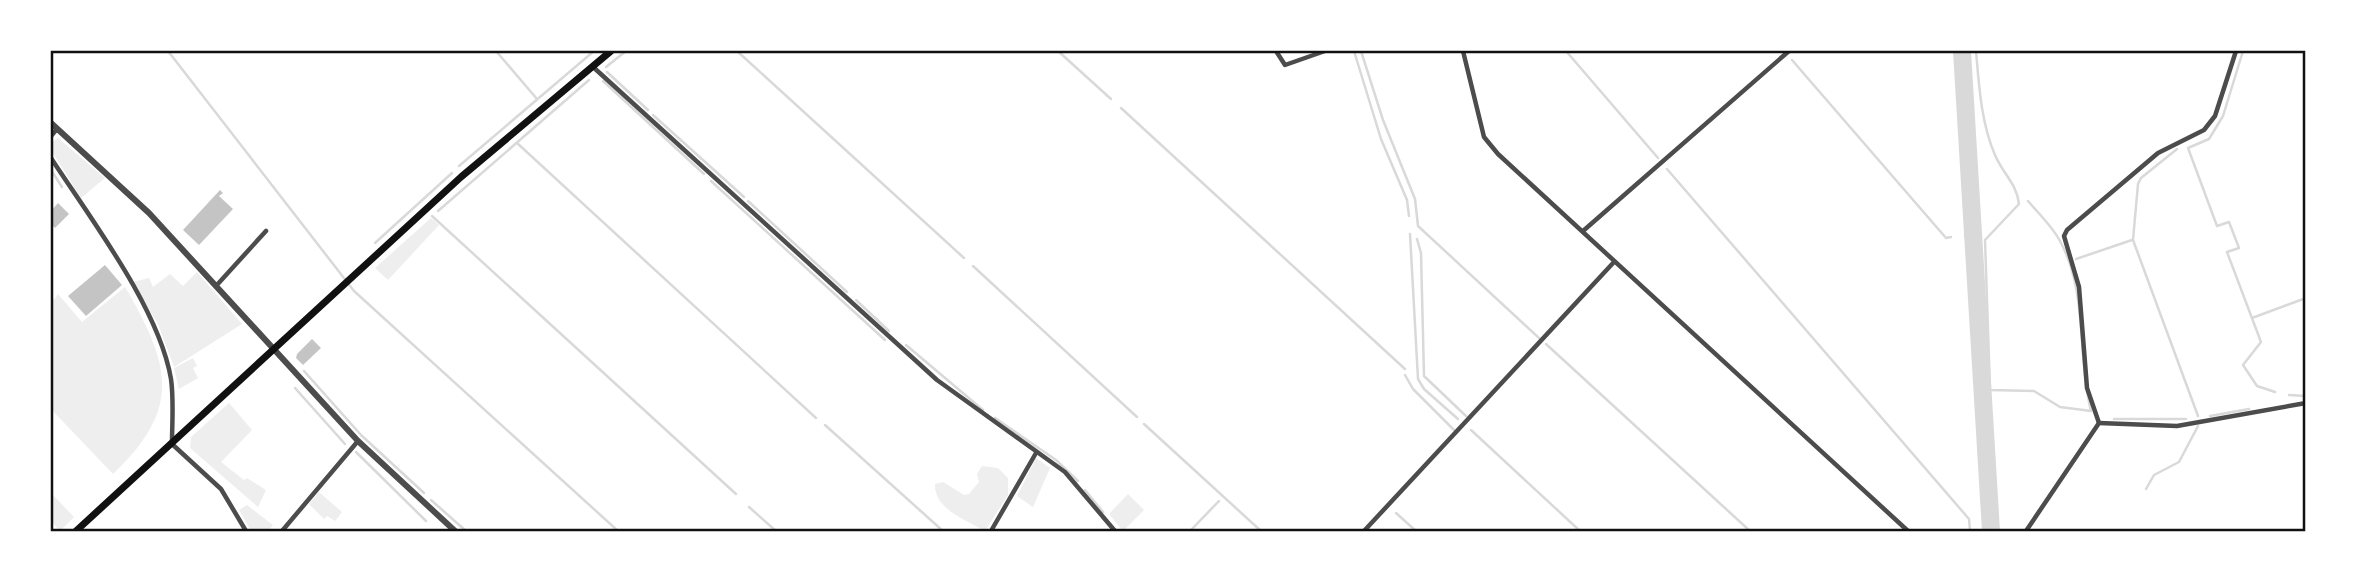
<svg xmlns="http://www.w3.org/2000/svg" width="2357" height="582" viewBox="0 0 2357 582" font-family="Arial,sans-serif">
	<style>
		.green { fill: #eee }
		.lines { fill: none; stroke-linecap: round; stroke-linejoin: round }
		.stream { stroke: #d9d9d9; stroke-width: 2.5 }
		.river { stroke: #d9d9d9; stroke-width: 18 }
		.building { fill: #c4c4c4 }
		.minor { stroke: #4c4c4c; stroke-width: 4.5 }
		.tertiary { stroke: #4c4c4c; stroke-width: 6 }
		.secondary { stroke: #111; stroke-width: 7 }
		.neatline { fill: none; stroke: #111; stroke-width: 2.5 }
	</style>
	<rect width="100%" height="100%" fill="#fff"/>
	<g class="green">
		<path d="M58 138 105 178 81 198 51 150V143Z"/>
		<path d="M431 218 439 225 388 280 375 268Z"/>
		<path d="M197 272 242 324 174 367 158 324 133 282 149 278 153 287 170 274 183 286Z"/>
		<path d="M125 287C170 364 183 408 113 474L51 409V296L54 300 58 294 82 322Z"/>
		<path d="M193 358 197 366 193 368 198 378 179 389 174 368Z"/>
		<path d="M229 403 252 430 221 462 244 480 247 478 266 490 258 507 190 448 191 437Z"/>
		<path d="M1036 458 1050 468 1033 507 1017 496Z"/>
		<path d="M982 466 998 468 1008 478V495L985 531C966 520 934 509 935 484L943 482 964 495 969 494 979 482 977 474Z"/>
		<path d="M319 492 342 512 335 521 327 516 324 519 309 504Z"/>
		<path d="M51 493 74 517 60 531 51 521Z"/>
		<path d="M1128 494 1144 510 1123 531 1109 514Z"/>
		<path d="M247 505 273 525 268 531H251L239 510Z"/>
	</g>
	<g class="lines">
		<g class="stream">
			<path d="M168 51 354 291 618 531"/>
			<path d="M496 51 537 99"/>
			<path d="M737 51 964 258"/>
			<path d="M1058 51 1111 99"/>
			<path d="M1354 51 1381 139 1407 200 1409 216"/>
			<path d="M1361 51 1383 120 1415 199 1418 226 1539 338"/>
			<path d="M1566 51 1658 158"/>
			<path d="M1976 51C1979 85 1981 123 1995 155 2003 174 2017 184 2019 204L1985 240 1990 390 2034 391 2060 407 2091 411C2077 357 2088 294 2061 243 2054 228 2039 214 2028 201"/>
			<path d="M2243 51 2223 116 2209 139 2188 148 2217 226 2229 222 2239 248 2227 252 2261 342 2243 365 2257 386 2275 392"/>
			<path d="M1792 60 1946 238 1951 237"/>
			<path d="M606 67 626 51"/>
			<path d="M607 72 648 110"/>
			<path d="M603 81 704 174"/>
			<path d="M1121 108 1405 369"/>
			<path d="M653 115 744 197"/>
			<path d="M517 143 816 418"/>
			<path d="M2177 149 2141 178 2138 184 2133 240 2198 416"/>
			<path d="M459 166 594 51"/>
			<path d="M1667 169 1969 519 1970 531"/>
			<path d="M51 170 62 187"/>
			<path d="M711 181 885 340"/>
			<path d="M748 201 847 292"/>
			<path d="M438 211 589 80"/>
			<path d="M432 216 736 494"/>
			<path d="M1410 234 1418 379 1424 389 1458 419"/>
			<path d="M1965 236 1973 235"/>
			<path d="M1417 239 1421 253 1424 376 1466 416"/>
			<path d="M375 243 452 173"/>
			<path d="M2076 259 2132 240"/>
			<path d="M973 266 1137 417"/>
			<path d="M856 300 889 331"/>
			<path d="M2252 318 2306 298"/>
			<path d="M1546 344 1750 531"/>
			<path d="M906 345 983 410"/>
			<path d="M304 371 361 435 424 493"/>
			<path d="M1405 375 1413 389 1454 430"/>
			<path d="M295 388 345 444"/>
			<path d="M2289 395 2306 396"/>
			<path d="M2210 416 2249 409"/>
			<path d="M995 418 1056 460 1078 481"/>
			<path d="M2114 419H2186"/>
			<path d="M1144 424 1261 531"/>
			<path d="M825 425 943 531"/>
			<path d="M1471 430 1580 531"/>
			<path d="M356 452 426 521"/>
			<path d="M2146 489 2154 475 2179 462 2198 426"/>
			<path d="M1085 490 1103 512"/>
			<path d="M431 500 466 531"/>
			<path d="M749 507 776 531"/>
			<path d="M1396 513 1416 531"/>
			<path d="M440 530 441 531"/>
			<path d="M1190 531 1219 501"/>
		</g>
		<path class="river" d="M1962 51 1991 531"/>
	</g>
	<g class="building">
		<path d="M220 190 223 193 219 196 233 209 199 245 183 230Z"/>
		<path d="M58 203 69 214 55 228 51 224V211Z"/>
		<path d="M105 265 122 285 86 316 68 296Z"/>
		<path d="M312 339 321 348 303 365 296 358 297 354Z"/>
	</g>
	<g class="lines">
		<g class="minor">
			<path d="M1276 51 1285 65 1325 51"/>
			<path d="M1463 51 1484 137 1498 154 1908 531"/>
			<path d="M592 66 937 380 1065 472 1115 531"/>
			<path d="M51 136 57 129"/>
			<path d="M51 158C90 218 159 308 171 379 174 400 172 423 172 444L221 489 246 531"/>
			<path d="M1583 231 1789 51"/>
			<path d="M216 286 266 231"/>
			<path d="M2099 423 2087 388 2079 287 2064 236 2067 230 2158 153 2204 130 2215 116 2236 51"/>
			<path d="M2099 423 2177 426 2306 403"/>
			<path d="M282 531 358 441"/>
			<path d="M991 531 1036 453"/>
			<path d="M1364 531 1614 262"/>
			<path d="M2026 531 2099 423"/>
		</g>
		<path class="tertiary" d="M51 123 149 213 358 441 455 531"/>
		<path class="secondary" d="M76 531 461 177 611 51"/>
	</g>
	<rect width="2357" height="582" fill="none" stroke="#ffffff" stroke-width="105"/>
	<rect x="52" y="52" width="2252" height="478" class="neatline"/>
</svg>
